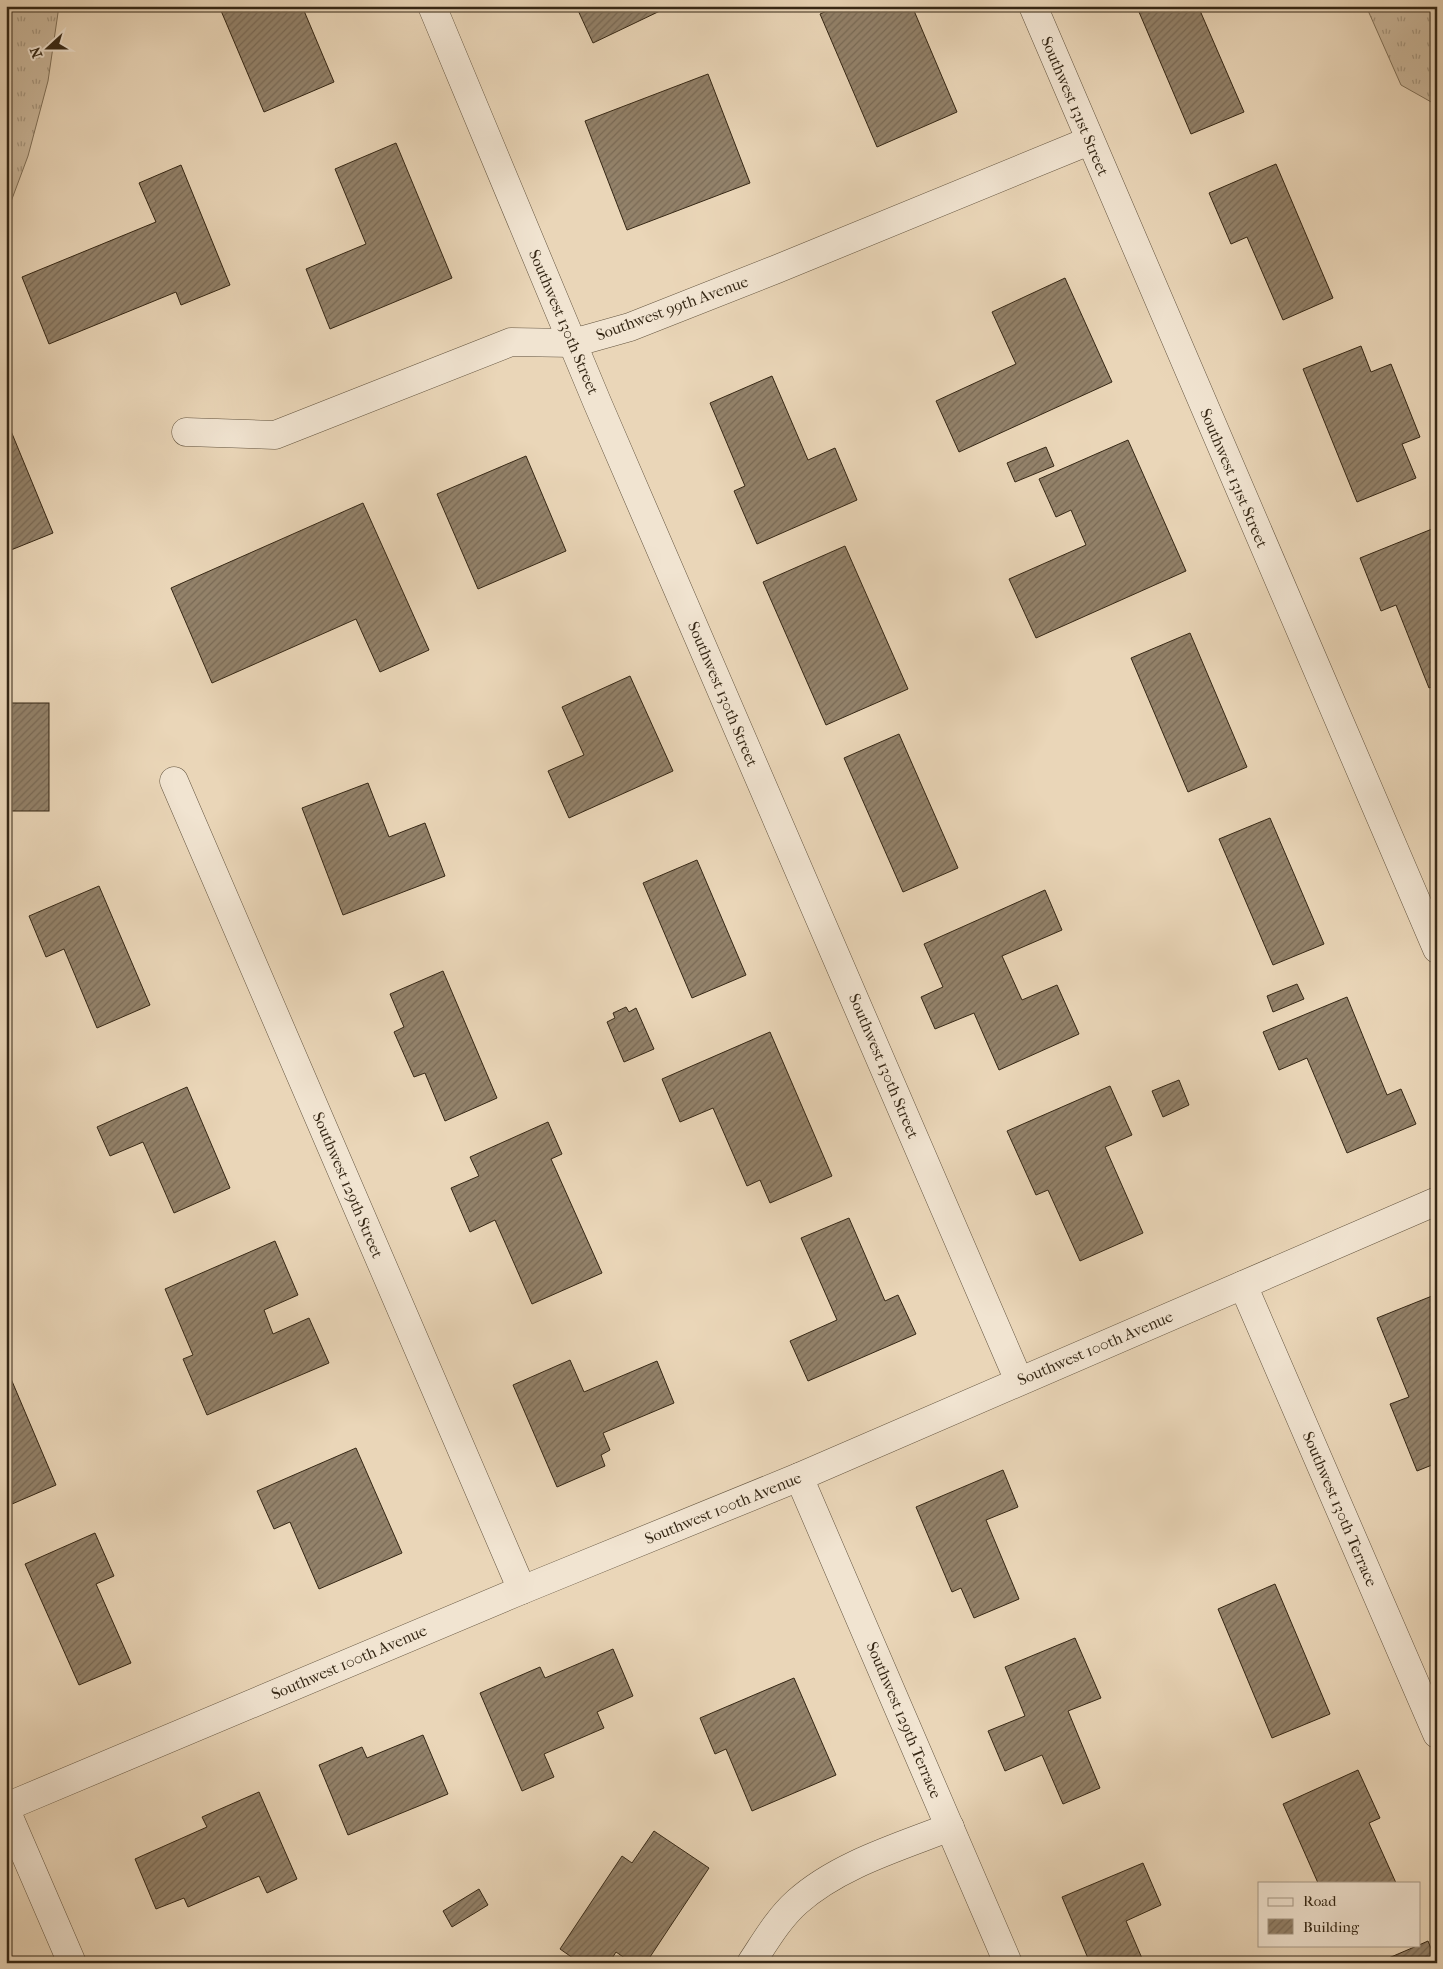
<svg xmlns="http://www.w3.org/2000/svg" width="1443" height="1969" viewBox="0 0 1443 1969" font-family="'IM FELL French Canon',serif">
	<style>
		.grass { fill: url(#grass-tufts); stroke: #807058 }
		.building { fill: url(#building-hatch); stroke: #352715 }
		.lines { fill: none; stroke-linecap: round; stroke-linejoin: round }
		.street-casing { stroke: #62533e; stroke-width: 29 }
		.street { stroke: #f1e4d1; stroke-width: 28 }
		.labels { text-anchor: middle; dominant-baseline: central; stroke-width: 5; stroke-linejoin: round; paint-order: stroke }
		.street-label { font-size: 16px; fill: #352715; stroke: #f1e4d1 }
	</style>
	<defs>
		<pattern id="grass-tufts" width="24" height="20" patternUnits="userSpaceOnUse" patternTransform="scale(1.25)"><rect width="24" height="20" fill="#cbb89c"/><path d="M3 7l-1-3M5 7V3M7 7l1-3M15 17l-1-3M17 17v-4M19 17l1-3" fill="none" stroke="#a6967e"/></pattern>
		<pattern id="building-hatch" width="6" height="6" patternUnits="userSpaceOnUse" patternTransform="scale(1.25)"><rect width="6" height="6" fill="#93826a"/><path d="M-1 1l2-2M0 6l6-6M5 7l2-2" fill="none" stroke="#796a56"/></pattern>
	</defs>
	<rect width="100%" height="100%" fill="#ead6b8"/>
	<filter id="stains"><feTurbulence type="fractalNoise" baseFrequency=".004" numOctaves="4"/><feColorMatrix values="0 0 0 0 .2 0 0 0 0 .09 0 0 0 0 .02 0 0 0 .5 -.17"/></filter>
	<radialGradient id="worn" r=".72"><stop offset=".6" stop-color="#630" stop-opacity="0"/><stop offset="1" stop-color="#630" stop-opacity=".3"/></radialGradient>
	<g class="grass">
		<path d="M6 6H59L48 81 28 156 6 215Z"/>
		<path d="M1366 6H1437V107L1433 103 1401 85Z"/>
	</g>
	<g class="building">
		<path d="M219 6H302L334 82 264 112Z"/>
		<path d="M576 6H660L662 10 593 43Z"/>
		<path d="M838 6H912L957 112 877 147 820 14Z"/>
		<path d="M1153 6H1198L1244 112 1191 134 1139 12Z"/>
		<path d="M708 74 750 183 627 230 585 121Z"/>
		<path d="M396 143 452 278 330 329 306 269 366 244 335 169Z"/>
		<path d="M1276 164 1333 298 1283 320 1247 237 1231 244 1209 193Z"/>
		<path d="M181 165 230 285 181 305 176 292 49 344 22 277 156 222 139 183Z"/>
		<path d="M1065 278 1112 382 959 452 936 401 1016 364 992 312Z"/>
		<path d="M1361 346 1371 372 1391 364 1420 437 1402 444 1416 478 1357 502 1303 369Z"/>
		<path d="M772 376 808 460 835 448 857 500 757 544 734 491 745 486 710 403Z"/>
		<path d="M6 419 53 533 6 552Z"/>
		<path d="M1128 440 1186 571 1036 638 1009 579 1086 545 1071 510 1056 517 1039 479Z"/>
		<path d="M1046 447 1054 466 1015 482 1007 463Z"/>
		<path d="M526 456 566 551 478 589 437 494Z"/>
		<path d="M363 503 429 650 380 672 356 619 212 683 171 588Z"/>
		<path d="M1437 527V685L1429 688 1396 605 1381 611 1360 558Z"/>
		<path d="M845 546 908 689 826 725 763 582Z"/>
		<path d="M1190 633 1247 767 1188 792 1131 658Z"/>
		<path d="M630 676 673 771 569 818 548 771 584 755 562 707Z"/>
		<rect x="6" y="703" width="43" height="108"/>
		<path d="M899 734 958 868 903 892 844 758Z"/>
		<path d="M368 783 389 837 425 823 445 876 343 915 302 808Z"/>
		<path d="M1270 818 1324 944 1273 965 1219 839Z"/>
		<path d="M697 860 746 975 692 998 643 883Z"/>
		<path d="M99 886 150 1005 97 1028 64 949 46 957 29 916Z"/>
		<path d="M1045 890 1062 930 1002 956 1022 1000 1057 985 1079 1034 999 1070 974 1013 935 1029 921 997 943 987 924 944Z"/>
		<path d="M443 971 497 1098 445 1121 425 1073 414 1077 394 1032 404 1027 390 994Z"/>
		<path d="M1297 984 1304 999 1273 1012 1267 996Z"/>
		<path d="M1347 997 1387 1095 1401 1089 1416 1124 1347 1153 1307 1058 1279 1070 1263 1032Z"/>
		<path d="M626 1007 629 1012 636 1008 654 1049 624 1062 607 1022 615 1018 613 1013Z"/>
		<path d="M770 1032 832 1176 770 1203 760 1180 747 1186 713 1108 680 1122 662 1079Z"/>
		<path d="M1179 1080 1189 1105 1163 1117 1152 1091Z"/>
		<path d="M1110 1086 1132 1135 1105 1147 1143 1233 1080 1261 1048 1190 1036 1195 1007 1131Z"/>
		<path d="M187 1087 230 1188 174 1213 143 1142 110 1156 97 1127Z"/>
		<path d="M548 1122 562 1154 551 1159 602 1273 532 1304 495 1220 470 1232 451 1188 479 1176 470 1157Z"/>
		<path d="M849 1218 885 1301 898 1295 916 1334 808 1381 790 1341 837 1320 801 1238Z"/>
		<path d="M275 1241 298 1295 264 1310 273 1334 309 1318 329 1363 207 1415 183 1359 193 1355 165 1289Z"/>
		<path d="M1437 1294V1463L1417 1471 1390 1404 1409 1397 1377 1318Z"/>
		<path d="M570 1360 584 1392 657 1361 674 1403 603 1433 610 1450 601 1455 605 1466 557 1487 513 1385Z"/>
		<path d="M6 1367 56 1485 12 1504 6 1489Z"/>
		<path d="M356 1448 402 1553 319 1589 290 1522 274 1529 257 1491Z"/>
		<path d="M1003 1470 1018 1507 986 1520 1019 1599 974 1618 961 1588 952 1592 916 1507Z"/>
		<path d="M95 1533 114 1576 96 1584 131 1663 79 1685 25 1564Z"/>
		<path d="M1275 1584 1330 1714 1272 1738 1218 1609Z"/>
		<path d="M1075 1638 1101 1698 1068 1711 1100 1788 1063 1804 1042 1755 1005 1771 988 1731 1025 1716 1005 1667Z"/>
		<path d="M613 1649 633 1696 597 1712 604 1728 544 1754 554 1777 522 1791 480 1693 540 1667 545 1678Z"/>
		<path d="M794 1678 836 1775 752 1811 726 1749 715 1754 700 1718Z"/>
		<path d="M423 1735 448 1794 348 1835 319 1765 362 1747 367 1758Z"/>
		<path d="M1358 1770 1380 1818 1369 1823 1396 1883H1318L1283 1804Z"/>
		<path d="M259 1792 297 1879 267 1893 259 1876 188 1907 184 1898 156 1909 135 1859 207 1827 202 1817Z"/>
		<path d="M654 1831 709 1868 646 1963H632L616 1952 609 1963H580L560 1949 622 1856 632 1863Z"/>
		<path d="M1143 1863 1161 1905 1126 1921 1144 1963H1090L1062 1897Z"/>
		<path d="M479 1889 488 1905 452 1927 443 1911Z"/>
		<path d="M1428 1941 1437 1963H1377L1419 1945Z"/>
	</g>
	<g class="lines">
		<defs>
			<g id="street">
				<path d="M432 6 597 402 1019 1381"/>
				<path d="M1033 6 1437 949"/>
				<path d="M186 432 275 435 511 342 573 343 630 327 777 269 1089 141"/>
				<path d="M174 781 522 1590"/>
				<path d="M1243 1285 1437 1734"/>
				<path d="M799 1477 1008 1963"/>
				<path d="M6 1807 522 1590 799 1477 1437 1201"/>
				<path d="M6 1810 72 1963"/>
				<path d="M751 1963C765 1942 778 1919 797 1902 838 1865 899 1847 950 1827"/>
			</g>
		</defs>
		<use href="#street" class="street-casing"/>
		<use href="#street" class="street"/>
	</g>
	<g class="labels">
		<g class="street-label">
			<text transform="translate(1075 106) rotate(67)">Southwest 131st Street</text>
			<text transform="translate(672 308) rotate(-20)">Southwest 99th Avenue</text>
			<text transform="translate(564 322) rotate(67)">Southwest 130th Street</text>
			<text transform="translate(1234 478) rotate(67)">Southwest 131st Street</text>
			<text transform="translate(723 694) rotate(67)">Southwest 130th Street</text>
			<text transform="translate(884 1066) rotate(67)">Southwest 130th Street</text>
			<text transform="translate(348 1185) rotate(67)">Southwest 129th Street</text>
			<text transform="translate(1095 1348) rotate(-23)">Southwest 100th Avenue</text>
			<text transform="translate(723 1508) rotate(-22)">Southwest 100th Avenue</text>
			<text transform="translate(1340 1509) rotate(67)">Southwest 130th Terrace</text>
			<text transform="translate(349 1662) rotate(-23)">Southwest 100th Avenue</text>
			<text transform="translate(904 1720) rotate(67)">Southwest 129th Terrace</text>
		</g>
	</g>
	<rect width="1443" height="1969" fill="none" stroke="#ead6b8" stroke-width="25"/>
	<rect x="8" y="8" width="1428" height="1954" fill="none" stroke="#352715" stroke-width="2.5"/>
	<rect x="12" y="12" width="1418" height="1944" fill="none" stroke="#352715"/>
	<rect x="1258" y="1882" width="162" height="65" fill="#f1e4d1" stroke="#a69886"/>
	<rect x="1268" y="1898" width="25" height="8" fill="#f1e4d1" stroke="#a69886"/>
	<text x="1303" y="1906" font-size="15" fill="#352715">Road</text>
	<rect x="1268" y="1919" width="25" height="15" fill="url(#building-hatch)" stroke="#a69886"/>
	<text x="1303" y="1932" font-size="15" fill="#352715">Building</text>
	<g transform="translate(48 48) rotate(249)" stroke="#f1e4d1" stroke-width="4" paint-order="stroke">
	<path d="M0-4L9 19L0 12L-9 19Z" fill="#352715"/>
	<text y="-8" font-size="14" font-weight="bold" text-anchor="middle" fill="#352715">N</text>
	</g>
	<rect width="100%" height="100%" filter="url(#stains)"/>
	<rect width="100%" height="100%" fill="url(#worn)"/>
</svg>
